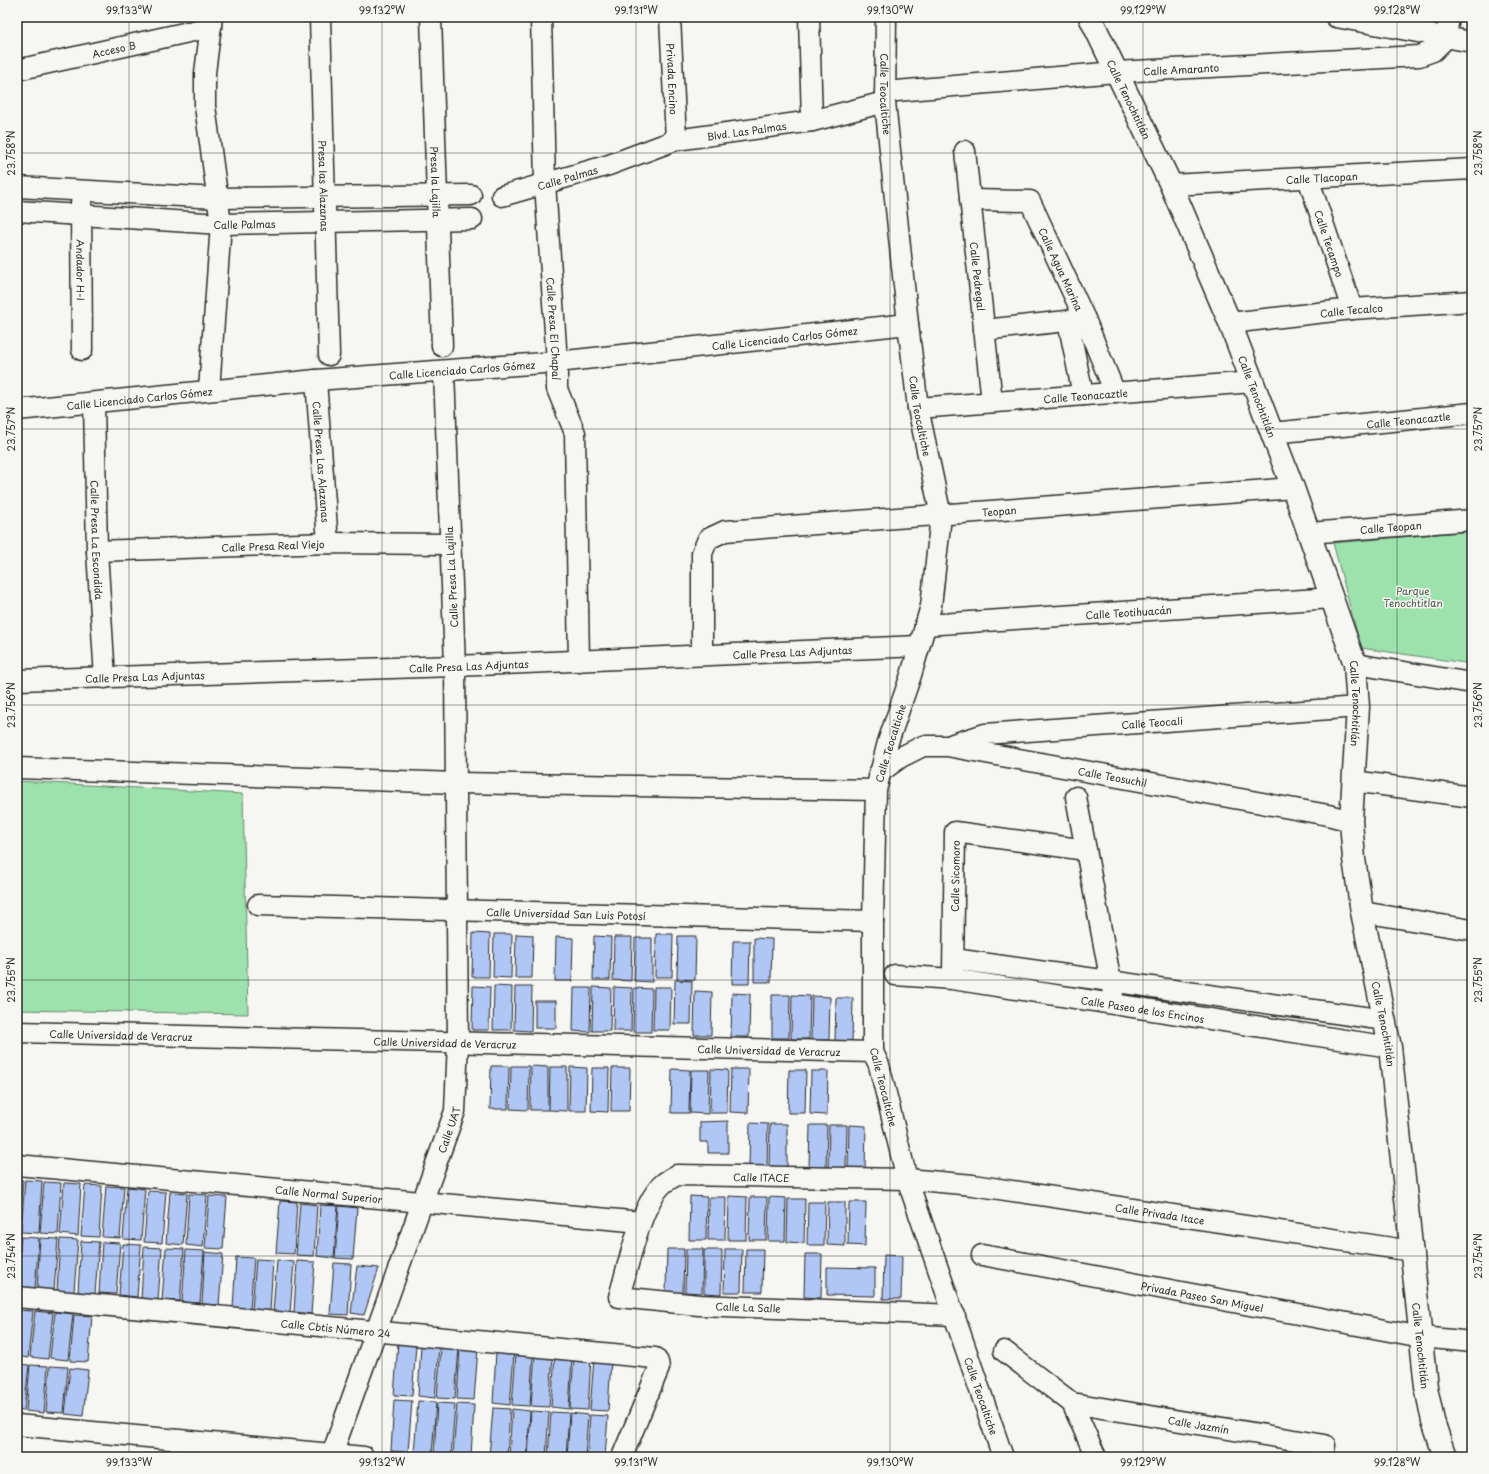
<svg xmlns="http://www.w3.org/2000/svg" width="1489" height="1474" viewBox="0 0 1489 1474" font-family="'Playpen Sans',sans-serif">
	<style>
		.green { fill: #9de1ac; stroke: #64866c }
		.building { fill: #b0c6f4; stroke: #2b2b2b }
		.lines { fill: none; stroke-linecap: round; stroke-linejoin: round }
		.street-casing { stroke: #2b2b2b; stroke-width: 23 }
		.secondary-casing { stroke: #2b2b2b; stroke-width: 25 }
		.street { stroke: #f6f6f2; stroke-width: 20 }
		.secondary { stroke: #f6f6f2; stroke-width: 22 }
		.ticks { fill: none; stroke: #2b2b2b; stroke-width: 1; stroke-opacity: 0.45 }
		.labels { text-anchor: middle; dominant-baseline: central; stroke-width: 3; stroke-linejoin: round; paint-order: stroke }
		.street-label { font-size: 10px; fill: #2b2b2b; stroke: #f6f6f2 }
		.park-label { font-size: 10px; fill: #48584b; stroke: #f6f6f2 }
		.neatline { fill: none; stroke: #2b2b2b; stroke-width: 1.5 }
		.ticks-label { font-size: 10px; text-anchor: middle; fill: #2b2b2b }
	</style>
	<rect width="100%" height="100%" fill="#f6f6f2"/>
	<filter id="ink" filterUnits="userSpaceOnUse"><feTurbulence type="fractalNoise" baseFrequency=".025" numOctaves="2"/><feDisplacementMap in="SourceGraphic" scale="8" xChannelSelector="R" yChannelSelector="G"/><feConvolveMatrix kernelMatrix="1 2 1 2 8 2 1 2 1" color-interpolation-filters="sRGB"/></filter>
	<g filter="url(#ink)">
		<g class="green">
			<path d="M1472 531V664L1361 648 1333 543Z"/>
			<path d="M17 781 243 794 248 1014 17 1010Z"/>
		</g>
		<g class="building">
			<path d="M473 933 490 934 489 977H472Z"/>
			<path d="M494 934H512L511 978 493 977Z"/>
			<path d="M516 934 533 935 532 978H515Z"/>
			<path d="M656 934H673L672 977H655Z"/>
			<path d="M594 936 611 937 610 980H593Z"/>
			<path d="M678 936H696L695 980 677 979Z"/>
			<path d="M556 937 573 938 572 981H555Z"/>
			<path d="M614 937H632L631 981 613 980Z"/>
			<path d="M635 938H652V982L634 981Z"/>
			<path d="M754 938 772 939 771 982H754Z"/>
			<path d="M733 941H750L749 984H732Z"/>
			<path d="M675 980 692 981 691 1024H674Z"/>
			<path d="M473 986 490 987 489 1030H472Z"/>
			<path d="M494 986 512 987 511 1030H493Z"/>
			<path d="M515 987H532L531 1031 514 1030Z"/>
			<path d="M593 987 611 988 610 1031H592Z"/>
			<path d="M614 987 632 988 631 1031H613Z"/>
			<path d="M654 987H671L670 1030H653Z"/>
			<path d="M574 988H591L590 1032 573 1031Z"/>
			<path d="M634 988 652 989 651 1032H633Z"/>
			<path d="M695 991 712 992 711 1035H694Z"/>
			<path d="M732 993 750 994 749 1037H731Z"/>
			<path d="M772 995H790L789 1038H772Z"/>
			<path d="M792 995 810 996 809 1039H791Z"/>
			<path d="M812 996 830 997 829 1040H811Z"/>
			<path d="M836 998H853L852 1042 835 1041Z"/>
			<rect x="535" y="1001" width="21" height="27"/>
			<path d="M491 1066H509L508 1109H490Z"/>
			<path d="M511 1066H529L528 1110 510 1109Z"/>
			<path d="M531 1066 548 1067V1110H530Z"/>
			<path d="M550 1067H567V1111L549 1110Z"/>
			<path d="M570 1067 587 1068 586 1111H569Z"/>
			<path d="M592 1068H609L608 1112 591 1111Z"/>
			<path d="M612 1068H630L629 1111H611Z"/>
			<path d="M672 1069 690 1070 689 1113H671Z"/>
			<path d="M711 1069 728 1070 727 1113H710Z"/>
			<path d="M731 1069H749L748 1113 730 1112Z"/>
			<path d="M691 1070H709L708 1114 690 1113Z"/>
			<path d="M789 1070H806L805 1113H788Z"/>
			<path d="M811 1071H828L827 1115 810 1114Z"/>
			<path d="M728 1121V1153H708V1142H700V1122Z"/>
			<path d="M750 1123 768 1124 767 1167H749Z"/>
			<path d="M770 1124H787V1167H769Z"/>
			<path d="M810 1125H827L826 1169 809 1168Z"/>
			<path d="M829 1125H847L846 1168H828Z"/>
			<path d="M849 1125 866 1126 865 1169H848Z"/>
			<path d="M17 1180H23L19 1232H17Z"/>
			<path d="M25 1180 42 1181 39 1233 21 1232Z"/>
			<path d="M44 1182 61 1183 58 1234 40 1233Z"/>
			<path d="M64 1183 81 1184 78 1236 60 1234Z"/>
			<path d="M85 1185 102 1186 99 1237 81 1236Z"/>
			<path d="M106 1186 124 1187 120 1238 102 1237Z"/>
			<path d="M127 1187 145 1189 141 1240 123 1239Z"/>
			<path d="M148 1191 166 1192 162 1243 144 1242Z"/>
			<path d="M170 1192 187 1193 183 1245 166 1243Z"/>
			<path d="M189 1194 207 1195 203 1247 186 1245Z"/>
			<path d="M209 1196 227 1197 223 1249 205 1248Z"/>
			<path d="M690 1196 707 1197 706 1240H689Z"/>
			<path d="M729 1196 747 1197 746 1240H728Z"/>
			<path d="M709 1197H726L725 1240H708Z"/>
			<path d="M750 1197H767L766 1240H749Z"/>
			<path d="M769 1197 786 1198 785 1241H768Z"/>
			<path d="M788 1199H805L804 1243 787 1242Z"/>
			<path d="M280 1201 297 1202 294 1254 276 1253Z"/>
			<path d="M808 1202H825L824 1245H807Z"/>
			<path d="M828 1202H845V1246L827 1245Z"/>
			<path d="M849 1202H866L865 1246 848 1245Z"/>
			<path d="M300 1203 317 1205 314 1256 296 1255Z"/>
			<path d="M320 1205 338 1206 334 1258 317 1256Z"/>
			<path d="M339 1206 357 1208 353 1259 335 1258Z"/>
			<path d="M17 1237H19L17 1268Z"/>
			<path d="M21 1237 39 1238 35 1289 17 1288Z"/>
			<path d="M40 1238 58 1239 54 1291 37 1289Z"/>
			<path d="M60 1239 78 1240 74 1292 57 1291Z"/>
			<path d="M81 1241 99 1242 95 1294 78 1292Z"/>
			<path d="M102 1242 120 1243 116 1294 99 1293Z"/>
			<path d="M123 1244 141 1245 137 1297 119 1295Z"/>
			<path d="M144 1247 162 1248 158 1300 141 1299Z"/>
			<path d="M166 1248 184 1249 180 1301 162 1300Z"/>
			<path d="M667 1249H684L683 1293 666 1292Z"/>
			<path d="M686 1249H703L702 1293 685 1292Z"/>
			<path d="M725 1249H742L741 1292H724Z"/>
			<path d="M746 1249H763L762 1292H745Z"/>
			<path d="M186 1250 204 1251 200 1303 182 1302Z"/>
			<path d="M704 1250H722L721 1294 704 1293Z"/>
			<path d="M205 1252 223 1254 219 1305 202 1304Z"/>
			<path d="M805 1254H822L821 1298 804 1297Z"/>
			<path d="M884 1255 902 1256 901 1299H883Z"/>
			<path d="M236 1257 254 1258 250 1310 233 1309Z"/>
			<path d="M256 1259 273 1260 270 1311 252 1310Z"/>
			<path d="M277 1260 294 1262 290 1313 273 1312Z"/>
			<path d="M297 1261 315 1262 311 1314 294 1312Z"/>
			<path d="M334 1263 351 1264 348 1315 330 1314Z"/>
			<path d="M357 1266 379 1268 364 1315 351 1313Z"/>
			<path d="M827 1267 875 1268V1296L827 1295Z"/>
			<path d="M17 1310 33 1311 28 1358 17 1356Z"/>
			<path d="M35 1311 53 1313 48 1359 30 1357Z"/>
			<path d="M55 1312 73 1314 68 1360 50 1358Z"/>
			<path d="M74 1315 92 1316 88 1362 70 1361Z"/>
			<path d="M398 1343 416 1345 412 1396 394 1395Z"/>
			<path d="M421 1345 439 1346 435 1398 418 1396Z"/>
			<path d="M441 1347 459 1348 455 1399 437 1398Z"/>
			<path d="M460 1347 478 1348 474 1400 457 1399Z"/>
			<path d="M496 1352 514 1353 510 1405 493 1403Z"/>
			<path d="M516 1353 533 1354 530 1406 512 1405Z"/>
			<path d="M535 1354 553 1356 549 1407 531 1406Z"/>
			<path d="M555 1356 572 1357 569 1409 551 1407Z"/>
			<path d="M574 1357 591 1358 588 1410 570 1409Z"/>
			<path d="M594 1358 611 1359 608 1411 590 1410Z"/>
			<path d="M17 1364 29 1365 24 1411 17 1410Z"/>
			<path d="M30 1365 48 1366 44 1413 26 1411Z"/>
			<path d="M50 1366 68 1367 64 1413 46 1412Z"/>
			<path d="M70 1368 88 1370 83 1416 65 1414Z"/>
			<path d="M394 1400 412 1401 408 1452 391 1451Z"/>
			<path d="M418 1401 436 1402 432 1454 414 1453Z"/>
			<path d="M437 1403 455 1404 451 1456 434 1454Z"/>
			<path d="M457 1404 474 1405 471 1456 453 1455Z"/>
			<path d="M493 1408 510 1409 507 1457H489Z"/>
			<path d="M512 1409 530 1411 527 1457H509Z"/>
			<path d="M531 1411 549 1412 546 1457H528Z"/>
			<path d="M551 1412 569 1413 566 1457H548Z"/>
			<path d="M570 1413 588 1415 585 1457H567Z"/>
			<path d="M590 1415 608 1416 605 1457H587Z"/>
			<path d="M198 1454 216 1455V1457H198Z"/>
		</g>
		<g class="lines">
			<defs>
				<g id="street">
					<path id="s1" d="M320 17 329 355"/>
					<path id="s2" d="M431 17 442 346"/>
					<path id="s3" d="M541 17 545 183 557 362V389L575 433 579 661"/>
					<path id="s4" d="M670 17 676 140"/>
					<path d="M809 17 812 121"/>
					<path id="s5" d="M886 17 885 102 908 324 918 408 941 516 931 606 911 675 888 742 876 790 873 921V1052L879 1065 907 1179 1003 1457"/>
					<path d="M1336 17 1472 42"/>
					<path d="M1446 38 1449 17"/>
					<path id="s6" d="M17 70 211 27"/>
					<path id="s7" d="M885 92 1116 72 1419 56 1433 51 1446 38"/>
					<path id="s8" d="M965 151 992 402"/>
					<path id="s9" d="M1308 178 1352 309"/>
					<path id="s10" d="M1171 185 1472 169"/>
					<path d="M17 187 218 198 471 195"/>
					<path id="s11" d="M502 196 609 165 676 140 812 121 885 102"/>
					<path id="s12" d="M970 200 1030 201 1085 319 1115 393"/>
					<path id="s13" d="M81 202 82 350"/>
					<path id="s14" d="M17 211 221 224 472 219"/>
					<path d="M1068 321 1083 395"/>
					<path id="s15" d="M1230 323 1352 309 1472 301"/>
					<path d="M984 330 1085 319"/>
					<path id="s16" d="M316 380 328 543"/>
					<path d="M209 390 221 224 205 106V73L212 17"/>
					<path id="s17" d="M94 403 97 551 105 678"/>
					<path id="s18" d="M918 408 1253 382"/>
					<path id="s19" d="M17 410 316 380 557 362 908 324"/>
					<path id="s20" d="M1272 433 1472 413"/>
					<path id="s21" d="M1309 533 1472 520"/>
					<path id="s22" d="M97 551 328 543 449 544"/>
					<path id="s23" d="M925 625 1333 598"/>
					<path id="s24" d="M702 654V553L708 539 725 531 1293 488"/>
					<path d="M1355 664 1472 683"/>
					<path id="s25" d="M17 680 455 666 919 646"/>
					<path id="s26" d="M953 744 985 734 1358 707"/>
					<path d="M17 768 457 783 876 790"/>
					<path id="s27" d="M879 773 901 757 923 746H947L1328 815 1351 821"/>
					<path d="M1353 781 1472 797"/>
					<path d="M1076 797 1113 993"/>
					<path id="s28" d="M258 905 873 921"/>
					<path d="M1362 912 1472 930"/>
					<path d="M954 959 1385 1020"/>
					<path id="s29" d="M953 971 955 832 1086 850"/>
					<path id="s30" d="M895 975 952 979 1390 1047"/>
					<path id="s31" d="M17 1032 873 1052"/>
					<path id="s32" d="M17 1165 641 1222"/>
					<path id="s33" d="M982 1255 1422 1337 1472 1342"/>
					<path id="s34" d="M17 1297 655 1358 658 1362 659 1368 622 1457"/>
					<path id="s35" d="M955 1315 699 1305 619 1297C628 1267 641 1202 664 1183 668 1180 673 1177 677 1175L907 1179 973 1185 1412 1251"/>
					<path id="s36" d="M1004 1351 1072 1403 1325 1445 1323 1457"/>
					<path d="M1072 1403 1096 1457"/>
					<path d="M17 1425 364 1457"/>
					<path id="s37" d="M331 1457 455 1111 458 1042 455 666 444 371"/>
				</g>
				<g id="secondary">
					<path id="s38" d="M1090 17 1171 185 1230 323 1293 488 1355 664 1358 707 1351 821 1354 859 1362 912 1390 1047 1426 1387 1433 1421 1445 1457"/>
				</g>
			</defs>
			<use href="#street" class="street-casing"/>
			<use href="#secondary" class="secondary-casing"/>
			<use href="#street" class="street"/>
			<use href="#secondary" class="secondary"/>
		</g>
	</g>
	<path class="ticks" d="M129 17V1457M382 17V1457M636 17V1457M890 17V1457M1143 17V1457M1397 17V1457M17 153H1472M17 429H1472M17 705H1472M17 980H1472M17 1256H1472"/>
	<g class="labels">
		<g class="street-label">
			<text stroke="none"><textPath href="#s6" startOffset="99">Acceso B</textPath></text>
			<text stroke="none"><textPath href="#s7" startOffset="297">Calle Amaranto</textPath></text>
			<text stroke="none"><textPath href="#s4" startOffset="62">Privada Encino</textPath></text>
			<text stroke="none"><textPath href="#s5" startOffset="77">Calle Teocaltiche</textPath></text>
			<text stroke="none"><textPath href="#s38" startOffset="91">Calle Tenochtitlán</textPath></text>
			<text stroke="none"><textPath href="#s11" startOffset="254">Blvd. Las Palmas</textPath></text>
			<text stroke="none"><textPath href="#s11" startOffset="68">Calle Palmas</textPath></text>
			<text stroke="none"><textPath href="#s10" startOffset="151">Calle Tlacopan</textPath></text>
			<text stroke="none"><textPath href="#s2" startOffset="165">Presa la Lajilla</textPath></text>
			<text stroke="none"><textPath href="#s1" startOffset="169">Presa las Alazanas</textPath></text>
			<text stroke="none"><textPath href="#s14" startOffset="228">Calle Palmas</textPath></text>
			<text stroke="none"><textPath href="#s9" startOffset="69">Calle Tecampo</textPath></text>
			<text stroke="none"><textPath href="#s12" startOffset="135">Calle Agua Marina</textPath></text>
			<text stroke="none"><textPath href="#s13" startOffset="68">Andador H-I</textPath></text>
			<text stroke="none"><textPath href="#s8" startOffset="126">Calle Pedregal</textPath></text>
			<text stroke="none"><textPath href="#s15" startOffset="122">Calle Tecalco</textPath></text>
			<text stroke="none"><textPath href="#s3" startOffset="312">Calle Presa El Chapal</textPath></text>
			<text stroke="none"><textPath href="#s19" startOffset="771">Calle Licenciado Carlos Gómez</textPath></text>
			<text stroke="none"><textPath href="#s19" startOffset="447">Calle Licenciado Carlos Gómez</textPath></text>
			<text stroke="none"><textPath href="#s18" startOffset="168">Calle Teonacaztle</textPath></text>
			<text stroke="none"><textPath href="#s38" startOffset="415">Calle Tenochtitlán</textPath></text>
			<text stroke="none"><textPath href="#s19" startOffset="123">Calle Licenciado Carlos Gómez</textPath></text>
			<text stroke="none"><textPath href="#s5" startOffset="401">Calle Teocaltiche</textPath></text>
			<text stroke="none"><textPath href="#s20" startOffset="137">Calle Teonacaztle</textPath></text>
			<text stroke="none"><textPath href="#s16" startOffset="82">Calle Presa Las Alazanas</textPath></text>
			<text stroke="none"><textPath href="#s24" startOffset="410">Teopan</textPath></text>
			<text stroke="none"><textPath href="#s21" startOffset="82">Calle Teopan</textPath></text>
			<text stroke="none"><textPath href="#s17" startOffset="137">Calle Presa La Escondida</textPath></text>
			<text stroke="none"><textPath href="#s22" startOffset="176">Calle Presa Real Viejo</textPath></text>
			<text transform="translate(451 577) rotate(-93)">Calle Presa La Lajilla</text>
			<text stroke="none"><textPath href="#s23" startOffset="204">Calle Teotihuacán</textPath></text>
			<text stroke="none"><textPath href="#s25" startOffset="776">Calle Presa Las Adjuntas</textPath></text>
			<text stroke="none"><textPath href="#s25" startOffset="452">Calle Presa Las Adjuntas</textPath></text>
			<text stroke="none"><textPath href="#s25" startOffset="128">Calle Presa Las Adjuntas</textPath></text>
			<text stroke="none"><textPath href="#s38" startOffset="739">Calle Tenochtitlán</textPath></text>
			<text stroke="none"><textPath href="#s26" startOffset="201">Calle Teocali</textPath></text>
			<text transform="translate(890 743) rotate(-73)">Calle Teocaltiche</text>
			<text stroke="none"><textPath href="#s27" startOffset="244">Calle Teosuchil</textPath></text>
			<text stroke="none"><textPath href="#s29" startOffset="95">Calle Sicomoro</textPath></text>
			<text stroke="none"><textPath href="#s28" startOffset="308">Calle Universidad San Luis Potosí</textPath></text>
			<text stroke="none"><textPath href="#s30" startOffset="250">Calle Paseo de los Encinos</textPath></text>
			<text stroke="none"><textPath href="#s38" startOffset="1063">Calle Tenochtitlán</textPath></text>
			<text stroke="none"><textPath href="#s31" startOffset="104">Calle Universidad de Veracruz</textPath></text>
			<text stroke="none"><textPath href="#s31" startOffset="428">Calle Universidad de Veracruz</textPath></text>
			<text stroke="none"><textPath href="#s31" startOffset="752">Calle Universidad de Veracruz</textPath></text>
			<text transform="translate(884 1087) rotate(76)">Calle Teocaltiche</text>
			<text stroke="none"><textPath href="#s37" startOffset="348">Calle UAT</textPath></text>
			<text stroke="none"><textPath href="#s35" startOffset="560">Calle ITACE</textPath></text>
			<text stroke="none"><textPath href="#s32" startOffset="313">Calle Normal Superior</textPath></text>
			<text stroke="none"><textPath href="#s35" startOffset="961">Calle Privada Itace</textPath></text>
			<text stroke="none"><textPath href="#s33" startOffset="224">Privada Paseo San Miguel</textPath></text>
			<text transform="translate(748 1307) rotate(2)">Calle La Salle</text>
			<text stroke="none"><textPath href="#s34" startOffset="320">Calle Cbtis Número 24</textPath></text>
			<text stroke="none"><textPath href="#s38" startOffset="1387">Calle Tenochtitlán</textPath></text>
			<text stroke="none"><textPath href="#s5" startOffset="1409">Calle Teocaltiche</textPath></text>
			<text stroke="none"><textPath href="#s36" startOffset="214">Calle Jazmín</textPath></text>
		</g>
		<g class="park-label">
			<text x="1413" y="590">Parque<tspan x="1413" dy="12">Tenochtitlan</tspan></text>
		</g>
	</g>
	<rect width="1489" height="1474" fill="none" stroke="#f6f6f2" stroke-width="44"/>
	<rect x="22" y="22" width="1445" height="1430" class="neatline"/>
	<g class="ticks-label">
		<text x="129" y="14">99.133°W</text>
		<text x="382" y="14">99.132°W</text>
		<text x="636" y="14">99.131°W</text>
		<text x="890" y="14">99.130°W</text>
		<text x="1143" y="14">99.129°W</text>
		<text x="1397" y="14">99.128°W</text>
		<text transform="translate(11 153) rotate(-90)" y="4">23.758°N</text>
		<text transform="translate(1478 153) rotate(-90)" y="4">23.758°N</text>
		<text transform="translate(11 429) rotate(-90)" y="4">23.757°N</text>
		<text transform="translate(1478 429) rotate(-90)" y="4">23.757°N</text>
		<text transform="translate(11 705) rotate(-90)" y="4">23.756°N</text>
		<text transform="translate(1478 705) rotate(-90)" y="4">23.756°N</text>
		<text transform="translate(11 980) rotate(-90)" y="4">23.755°N</text>
		<text transform="translate(1478 980) rotate(-90)" y="4">23.755°N</text>
		<text transform="translate(11 1256) rotate(-90)" y="4">23.754°N</text>
		<text transform="translate(1478 1256) rotate(-90)" y="4">23.754°N</text>
		<text x="129" y="1466">99.133°W</text>
		<text x="382" y="1466">99.132°W</text>
		<text x="636" y="1466">99.131°W</text>
		<text x="890" y="1466">99.130°W</text>
		<text x="1143" y="1466">99.129°W</text>
		<text x="1397" y="1466">99.128°W</text>
	</g>
</svg>
